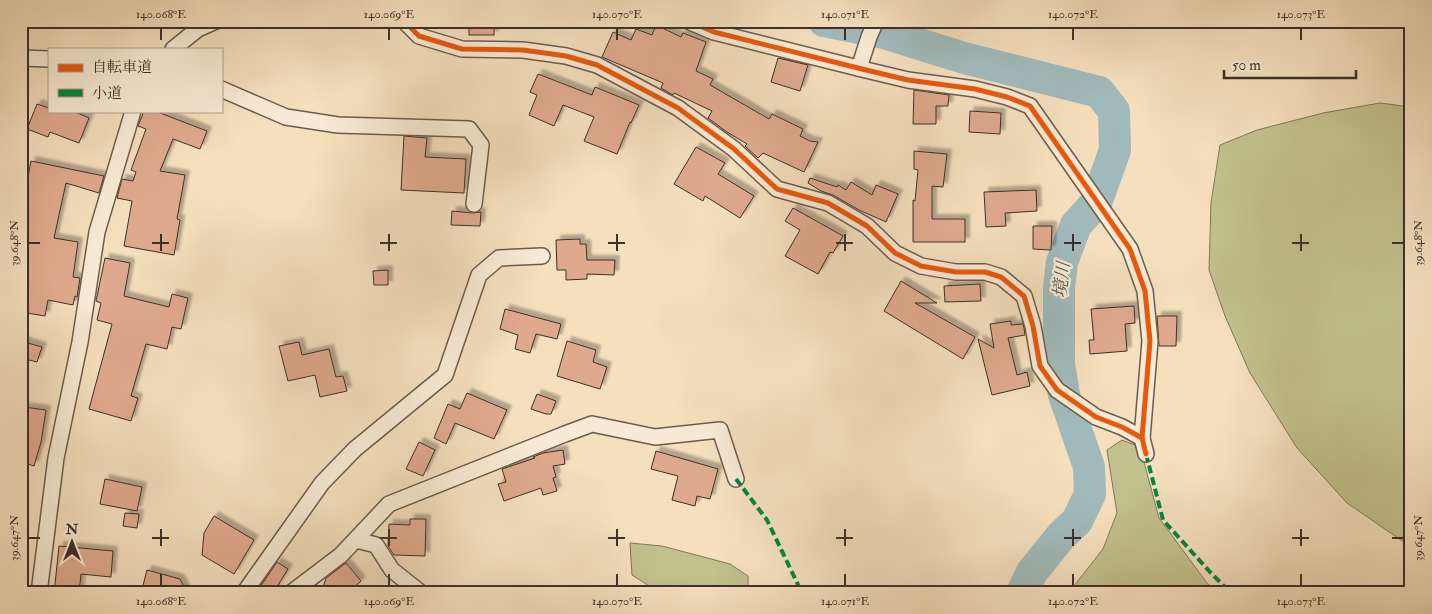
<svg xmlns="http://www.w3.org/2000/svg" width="1432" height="614" viewBox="0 0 1432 614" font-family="'IM FELL Double Pica','Noto Serif JP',serif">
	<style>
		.green { fill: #c2c08d; stroke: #7f785b }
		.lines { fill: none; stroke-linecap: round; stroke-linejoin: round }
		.river { stroke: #a0babb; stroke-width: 32 }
		.building { fill: #dfa98d; stroke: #3c3029; filter: url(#shadow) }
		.street-casing { stroke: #6a5c4e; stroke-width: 18 }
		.street { stroke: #f8ead4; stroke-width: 15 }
		.quiet { stroke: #00873e; stroke-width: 4; stroke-dasharray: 8 4; stroke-linecap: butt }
		.cycleway-casing { stroke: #f8ead4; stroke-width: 8 }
		.cycleway { stroke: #e8590c; stroke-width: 5 }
		.ticks { fill: none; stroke: #3c3029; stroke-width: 2 }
		.labels { text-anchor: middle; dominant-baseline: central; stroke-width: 4.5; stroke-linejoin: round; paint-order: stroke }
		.water-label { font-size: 18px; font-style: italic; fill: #55524e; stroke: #f8ead4 }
		.neatline { fill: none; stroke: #3c3029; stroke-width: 2 }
		.ticks-label { font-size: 12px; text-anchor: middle; fill: #3c3029 }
	</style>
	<defs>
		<filter id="shadow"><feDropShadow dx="4.5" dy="-4.5" stdDeviation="1" flood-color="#0004"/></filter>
	</defs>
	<rect width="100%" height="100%" fill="#f5dfbd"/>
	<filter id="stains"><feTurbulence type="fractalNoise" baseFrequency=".004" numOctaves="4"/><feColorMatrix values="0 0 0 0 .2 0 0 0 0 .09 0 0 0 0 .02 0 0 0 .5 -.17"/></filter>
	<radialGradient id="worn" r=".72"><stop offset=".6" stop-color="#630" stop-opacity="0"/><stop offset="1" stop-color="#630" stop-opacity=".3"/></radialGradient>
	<g class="green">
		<path d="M1380 103 1411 107V547L1347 503 1297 448 1250 373 1225 316 1209 270 1211 203 1220 145 1257 130 1323 113Z"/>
		<path d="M1122 440 1140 447 1159 518 1210 587 1217 593H1072L1074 586 1103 549 1117 513 1107 450Z"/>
		<path d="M630 543 662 546 730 564 748 576V593H660L632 575Z"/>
	</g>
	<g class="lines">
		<path class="river" d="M824 21 884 33 964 58 1099 92 1114 111 1115 150 1096 203 1076 225 1062 262 1059 288V364L1064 395 1089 467 1090 494 1077 521 1061 536 1032 572 1022 593"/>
	</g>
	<g class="building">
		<rect x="469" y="21" width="25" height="14"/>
		<path d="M656 25 681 37 683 33 706 42 696 71 713 79 710 85 769 119 772 114 803 129 800 136 810 141 818 142 804 172 763 153 758 158 745 146 747 144 727 132 708 118 712 111 674 93 673 95 661 88 663 83 602 57 613 32 631 40 636 29 652 35Z"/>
		<path d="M778 58 808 65 800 91 771 82Z"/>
		<path d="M538 74 592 95 595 87 639 105 631 123 630 122 617 154 584 141 594 117 563 105 554 126 529 115 537 95 530 92Z"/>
		<path d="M914 90 949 95 948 106H936V124H913Z"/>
		<path d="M37 104 49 108V111H73L89 118 79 143 50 132 48 137 27 129Z"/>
		<path d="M144 111H155L207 131 200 149 173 139 160 171 185 175 177 219 180 220 174 255 124 246 132 201 117 198 122 179 133 181 136 172 131 170 146 129 138 126Z"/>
		<path d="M970 111 1001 113 1000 134 969 132Z"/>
		<path d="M404 136 427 138 425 157 466 159 464 193 401 190Z"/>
		<path d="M696 147 725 163 718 174 754 196 740 218 705 196 703 201 674 184Z"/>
		<path d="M914 151 947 154 943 187 932 186V219H965V242H913V200L915 201 918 170 914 169Z"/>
		<path d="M31 161 104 176 99 193 66 183 54 238 78 242 73 277 80 278 77 297 75 296 73 305 48 300 45 316 21 312V181L27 182Z"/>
		<path d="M810 178 837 187 838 185 846 190 851 182 872 195 876 185 898 194 886 222 859 210 833 195 821 191 808 183Z"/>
		<path d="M1036 190 1037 211 1005 213 1006 226 986 227 984 192Z"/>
		<path d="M793 208 843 236 833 253 830 252 818 274 785 256 800 230 785 221Z"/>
		<path d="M452 211 473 213 481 212 480 226 451 225Z"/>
		<path d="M1033 226H1052L1051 250 1033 249Z"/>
		<path d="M580 239V244H586L587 260H615L614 275 587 274V279L566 280V270H557L556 240Z"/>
		<path d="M105 258 130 263 124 296 169 307 172 294 188 298 181 329 172 327 167 349 146 344 131 396 138 398 131 421 89 409 112 324 97 320 101 303 96 301Z"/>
		<path d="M388 270V285H374L373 271Z"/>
		<path d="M901 281 937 303H915L975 337 963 359 884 311Z"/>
		<path d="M980 284 981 301 945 302 944 286Z"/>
		<path d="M1134 306 1135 323 1125 324 1127 351 1090 354 1089 340H1094L1091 309Z"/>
		<path d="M505 309 561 324 557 339 536 334 530 353 515 349 518 335 500 329Z"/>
		<path d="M1157 316H1177L1176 346H1159Z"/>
		<path d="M1011 321V325L1023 324 1024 328 1025 335 1008 338 1017 375 1027 372 1030 386 992 395 978 339 994 348 990 324Z"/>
		<path d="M21 341 42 347 37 362 21 358Z"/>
		<path d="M567 341 596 350 593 362 607 367 600 389 557 376Z"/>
		<path d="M299 342 302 355 329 349 336 377 343 376 347 391 320 397 315 375 288 381 279 346Z"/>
		<path d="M467 393 507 410 494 439 455 423 446 444 434 438 448 404 460 409Z"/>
		<path d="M537 394 556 401 551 414H546L531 409Z"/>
		<path d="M24 407 46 410 41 442 34 466 21 462V427Z"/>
		<path d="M419 442 435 450 423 476 406 469Z"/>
		<path d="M563 450 565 464 553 466 556 477 553 478 557 491 543 495 541 488 504 501 498 484 506 482 502 469 535 458 533 457 543 453Z"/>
		<path d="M656 451 718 469 710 499 697 496 695 506 672 500 678 476 651 469Z"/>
		<path d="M105 479 142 487 137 511 100 504Z"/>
		<path d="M125 513 139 514 137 528 123 526Z"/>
		<path d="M214 516 254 540 234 574 202 555 204 533Z"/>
		<path d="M410 519H426L425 556 394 555 388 546 389 524 410 525Z"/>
		<path d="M59 546 113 551 111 577 81 574 79 593H54Z"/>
		<path d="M277 562 288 569 273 593H256Z"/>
		<path d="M346 563 361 581 348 593H321L326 578Z"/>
		<path d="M147 570 180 579 187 593H141Z"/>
	</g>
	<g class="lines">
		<defs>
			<g id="street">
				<path d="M404 21 419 36 462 49 523 50 566 56 597 65 678 108 734 149 777 189 828 203 867 226 895 253 921 266 956 272H985L1001 277 1024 296 1033 326 1040 366 1057 390 1096 417 1122 427 1142 438"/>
				<path d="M688 21 714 32 866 70 908 80 975 89 1007 97 1030 106 1130 249 1145 291 1150 341 1142 438 1146 454"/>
				<path d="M173 49 198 29 216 21"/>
				<path d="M21 58 49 59"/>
				<path d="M859 68 869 37 876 21"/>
				<path d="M221 89 286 117 338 125 469 129 481 145 474 204"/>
				<path d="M356 540 376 545 392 570 421 593"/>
				<path d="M39 593 56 458 80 342 97 232 133 111"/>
				<path d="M244 593 322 483 355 449 445 375 479 275 499 258 542 256"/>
				<path d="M291 593 341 555 389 504 565 434 592 424 655 437 720 430 736 479"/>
			</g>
		</defs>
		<use href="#street" class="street-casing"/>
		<use href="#street" class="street"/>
		<g class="quiet">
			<path d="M1146 454 1163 520 1210 572 1231 593"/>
			<path d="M736 479 767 520 802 593"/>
		</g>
		<defs>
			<g id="cycleway">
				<path d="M404 21 419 36 462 49 523 50 566 56 597 65 678 108 734 149 777 189 828 203 867 226 895 253 921 266 956 272H985L1001 277 1024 296 1033 326 1040 366 1057 390 1096 417 1122 427 1142 438"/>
				<path d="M688 21 714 32 866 70 908 80 975 89 1007 97 1030 106 1130 249 1145 291 1150 341 1142 438 1146 454"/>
			</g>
		</defs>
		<use href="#cycleway" class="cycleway-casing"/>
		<use href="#cycleway" class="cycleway"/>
	</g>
	<path class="ticks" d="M161 28V40M389 28V40M617 28V40M845 28V40M1073 28V40M1301 28V40M161 234V251M389 234V251M617 234V251M845 234V251M1073 234V251M1301 234V251M28 243H40M152 243H169M380 243H397M608 243H625M836 243H853M1064 243H1081M1292 243H1309M1392 243H1404M161 529V546M389 529V546M617 529V546M845 529V546M1073 529V546M1301 529V546M28 538H40M152 538H169M380 538H397M608 538H625M836 538H853M1064 538H1081M1292 538H1309M1392 538H1404M161 574V586M389 574V586M617 574V586M845 574V586M1073 574V586M1301 574V586"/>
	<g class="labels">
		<g class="water-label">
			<text transform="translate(1062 280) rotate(-83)">境川</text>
		</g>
	</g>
	<rect width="1432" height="614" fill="none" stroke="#f5dfbd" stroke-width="55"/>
	<rect x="48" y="48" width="175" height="65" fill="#f8ead4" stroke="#ada090"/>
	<rect x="58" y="64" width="25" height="8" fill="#e8590c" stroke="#ada090"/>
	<text x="92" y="72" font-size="15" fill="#3c3029">自転車道</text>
	<rect x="58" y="89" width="25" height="8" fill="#00873e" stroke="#ada090"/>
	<text x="92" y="98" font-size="15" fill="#3c3029">小道</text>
	<g transform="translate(72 542)" stroke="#f8ead4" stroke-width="4" paint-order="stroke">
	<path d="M0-4L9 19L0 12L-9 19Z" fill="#3c3029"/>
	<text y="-8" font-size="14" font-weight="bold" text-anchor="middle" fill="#3c3029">N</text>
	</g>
	<path d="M1224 70v8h132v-8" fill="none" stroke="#3c3029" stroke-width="2.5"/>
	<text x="1232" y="70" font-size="15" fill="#3c3029" stroke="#f8ead4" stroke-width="4" paint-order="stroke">50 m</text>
	<rect x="28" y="28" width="1376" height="558" class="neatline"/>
	<g class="ticks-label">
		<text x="161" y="18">140.068°E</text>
		<text x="389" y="18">140.069°E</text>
		<text x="617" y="18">140.070°E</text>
		<text x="845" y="18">140.071°E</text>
		<text x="1073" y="18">140.072°E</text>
		<text x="1301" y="18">140.073°E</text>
		<text transform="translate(14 243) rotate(-90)" y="4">39.648°N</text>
		<text transform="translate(1418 243) rotate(-90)" y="4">39.648°N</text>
		<text transform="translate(14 538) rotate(-90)" y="4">39.647°N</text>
		<text transform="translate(1418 538) rotate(-90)" y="4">39.647°N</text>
		<text x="161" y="605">140.068°E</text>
		<text x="389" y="605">140.069°E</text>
		<text x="617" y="605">140.070°E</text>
		<text x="845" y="605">140.071°E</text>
		<text x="1073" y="605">140.072°E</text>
		<text x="1301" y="605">140.073°E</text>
	</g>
	<rect width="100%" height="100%" filter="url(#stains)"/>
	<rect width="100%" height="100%" fill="url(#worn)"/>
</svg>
